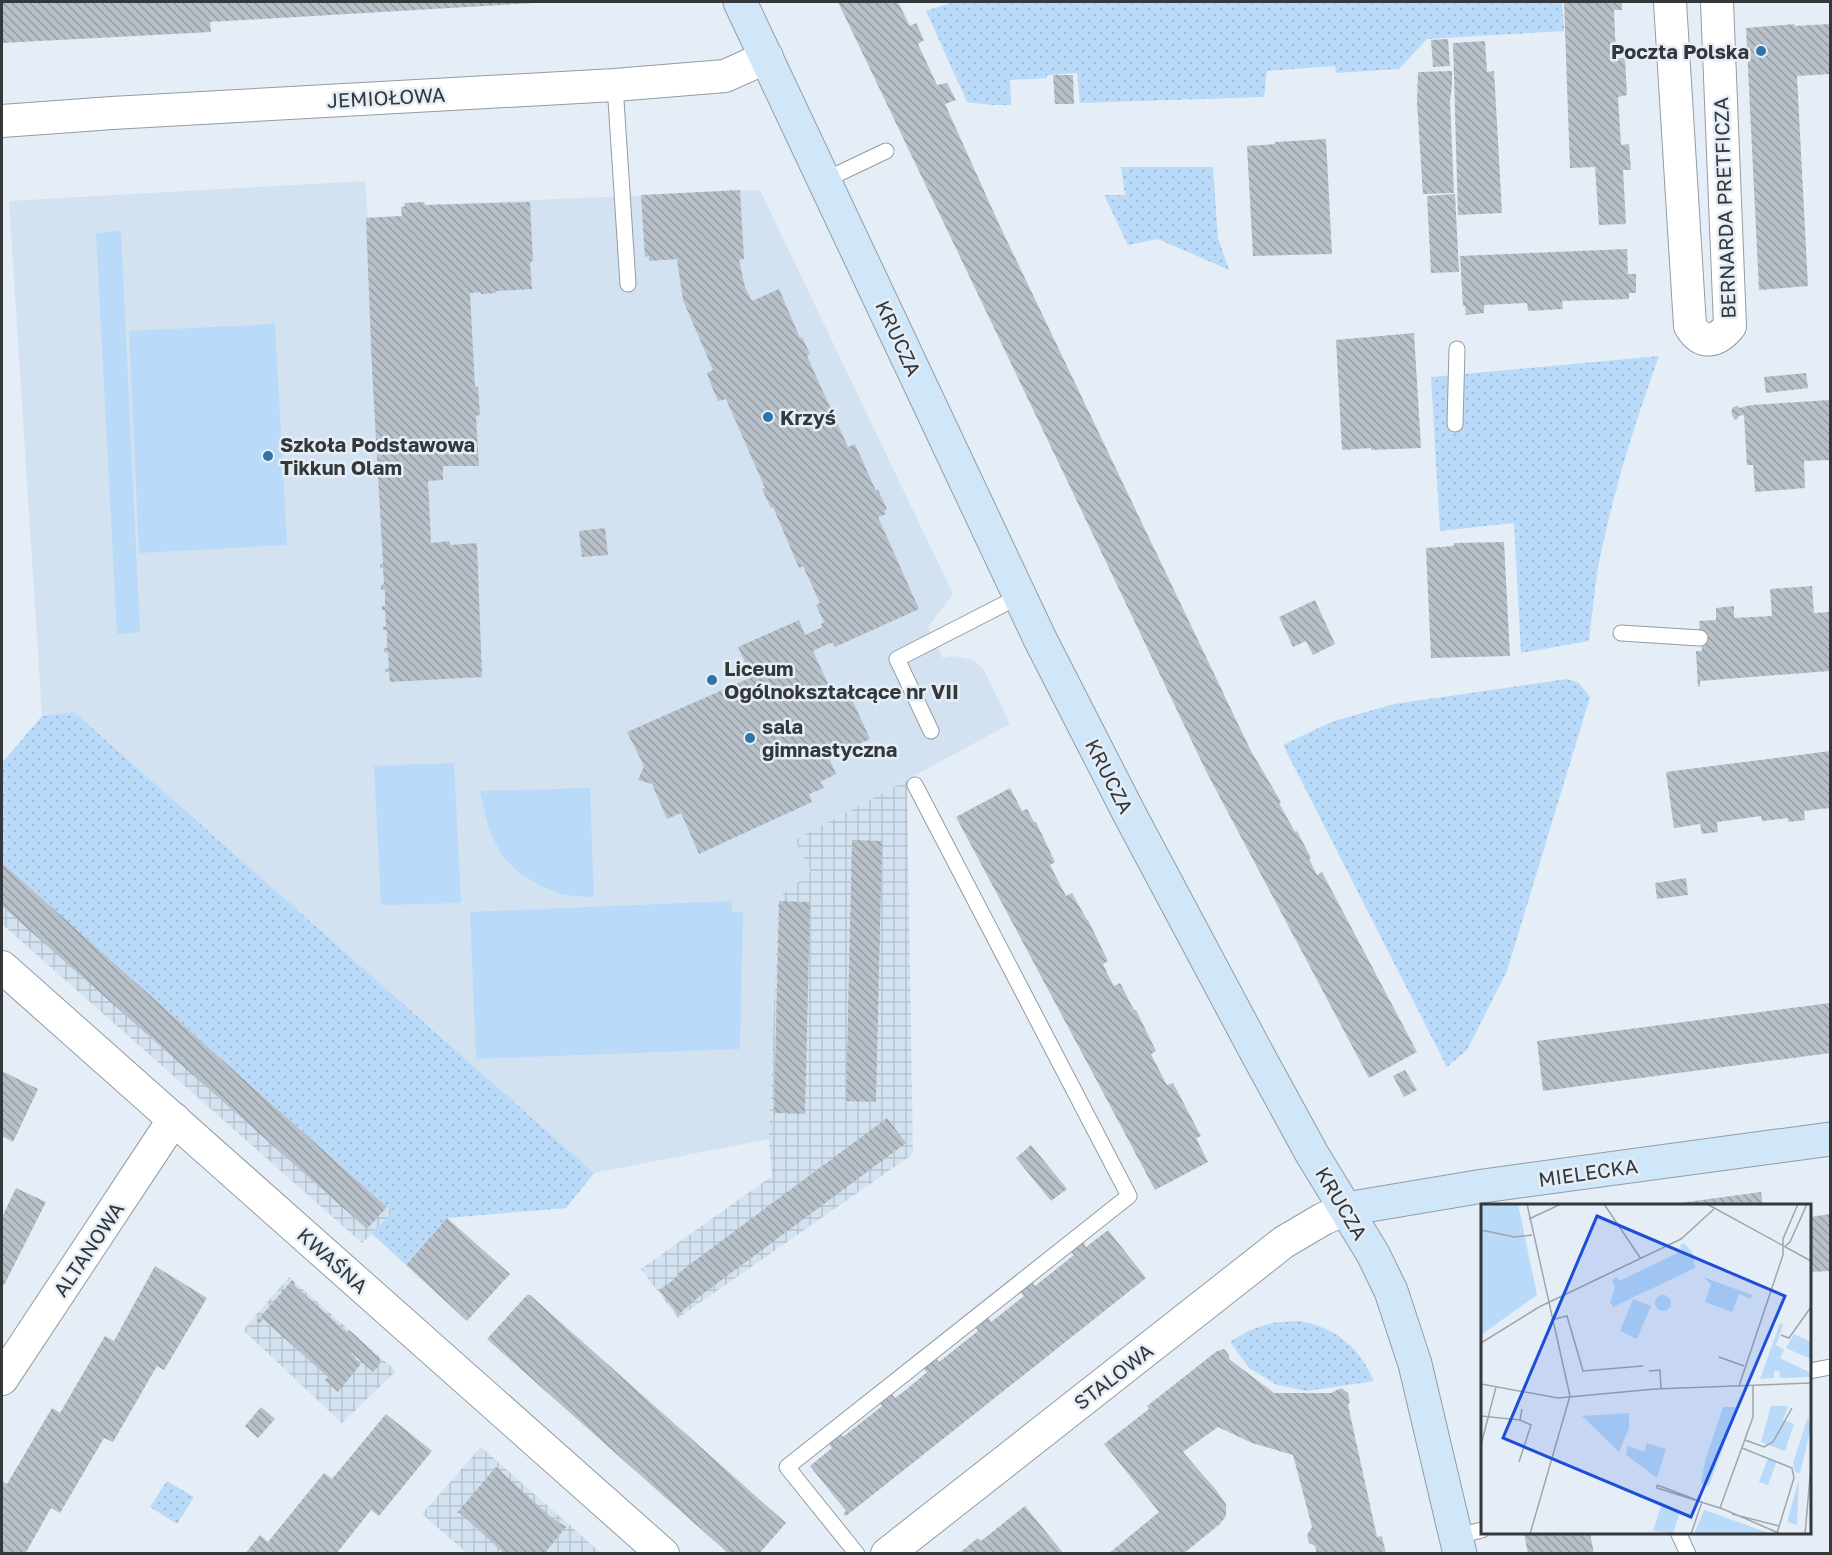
<svg xmlns="http://www.w3.org/2000/svg" width="1832" height="1555" viewBox="0 0 1832 1555" font-family="'Golos Text',sans-serif">
	<style>
		.built { fill: #d3e2f0 }
		.industrial { fill: url(#industrial-grid) }
		.green { fill: url(#green-dots) }
		.pitch { fill: #b9daf8 }
		.building { fill: url(#building-back-hatch) }
		.lines { fill: none; stroke-linecap: round; stroke-linejoin: round }
		.lane-casing { stroke: #939ca3; stroke-width: 17 }
		.street-casing { stroke: #939ca3; stroke-width: 34 }
		.secondary-casing { stroke: #939ca3; stroke-width: 35 }
		.lane { stroke: #fff; stroke-width: 15 }
		.street { stroke: #fff; stroke-width: 32 }
		.secondary { stroke: #d0e7fa; stroke-width: 33 }
		.poi-dot { fill: #2f74a9; stroke: #e5eef7; stroke-width: 2 }
		.labels { text-anchor: middle; dominant-baseline: central; stroke-width: 5; stroke-linejoin: round; paint-order: stroke }
		.poi-label { font-size: 20px; font-weight: bold; fill: #35383b; stroke: #e5eef7; text-anchor: start }
		.street-label { font-size: 20px; fill: #35383b; stroke: #e5eef7 }
		.inset-road { fill: none; stroke: #9fa5ac; stroke-width: 1.5 }
		.view { fill: #1d4ed8; fill-opacity: 0.15; stroke: #1d4ed8; stroke-width: 3 }
		.inset-edge { fill: none; stroke: #35383b; stroke-width: 3 }
	</style>
	<defs>
		<pattern id="industrial-grid" width="8" height="8" patternUnits="userSpaceOnUse" patternTransform="scale(1.5)"><rect width="8" height="8" fill="#d3e2f0"/><path d="M0 4h8M4 0v8" fill="none" stroke="#b6c3cf"/></pattern>
		<pattern id="green-dots" width="8" height="8" patternUnits="userSpaceOnUse" patternTransform="scale(1.5)"><rect width="8" height="8" fill="#b9daf8"/><path d="M2 2h.1M6 6h.1" fill="none" stroke="#a0bcd6" stroke-width="1.8" stroke-linecap="round"/></pattern>
		<pattern id="building-back-hatch" width="6" height="6" patternUnits="userSpaceOnUse" patternTransform="scale(1.5)"><rect width="6" height="6" fill="#b8c1c9"/><path d="M-1 5l2 2M0 0l6 6M5-1l2 2" fill="none" stroke="#969ea4"/></pattern>
	</defs>
	<rect width="100%" height="100%" fill="#e5eef7"/>
	<path class="built" d="M365 181 368 217 402 216 401 207 405 206 760 190 953 594 928 627 933 639 943 658 954 656 964 658 973 660 983 668 1010 724 795 840 812 873 778 899 769 1139 594 1173 74 712 42 716 9 201Z"/>
	<g class="industrial">
		<path d="M907 780 913 1154 678 1318 641 1269 772 1176 769 1139 778 898 811 872 795 840Z"/>
		<path d="M2 863 363 1186 394 1213 362 1243 2 924Z"/>
		<path d="M289 1277 396 1371 342 1423 243 1330Z"/>
		<path d="M481 1447 601 1553H467L422 1514Z"/>
	</g>
	<g class="green">
		<path d="M953 2H1562L1564 31 1427 39 1399 69 1336 73 1335 66 1267 71 1264 97 1080 103 1077 73 1047 75V78L1010 80 1011 105H992L967 102 926 11Z"/>
		<path d="M1121 167H1213L1218 238 1229 270 1158 239 1128 245 1104 195H1125Z"/>
		<path d="M1659 356C1634 425 1612 496 1598 568 1594 592 1592 617 1589 641L1521 653 1514 523 1440 531 1431 377Z"/>
		<path d="M1567 679 1579 683 1590 697 1507 971 1467 1050 1447 1067 1283 745 1331 722 1394 704Z"/>
		<path d="M74 712 594 1173 566 1208 447 1218 406 1265 371 1233 393 1212 2 863V763L42 716Z"/>
		<path d="M1300 1321C1338 1329 1358 1346 1374 1381L1307 1391 1277 1385 1249 1368 1230 1342C1255 1326 1270 1321 1300 1321Z"/>
		<path d="M167 1481 194 1497 177 1524 150 1507Z"/>
	</g>
	<g class="pitch">
		<path d="M121 231 140 632 117 634 96 233Z"/>
		<path d="M275 324 287 545 139 553 129 331Z"/>
		<path d="M454 763 461 903 381 905 374 766Z"/>
		<path d="M590 788 594 897C583 896 571 896 561 894 554 892 546 888 540 885 498 866 488 832 480 791Z"/>
		<path d="M732 901V911L743 913 740 1049 476 1059 470 912Z"/>
	</g>
	<g class="building">
		<path d="M2 2H535V3L210 22 211 32 2 43Z"/>
		<path d="M838 2H898L910 26 916 23 924 40 918 44 937 85 947 83 956 100 945 104 999 224 1251 751 1281 802 1279 803 1295 832 1297 831 1311 858 1309 859 1317 875 1322 872 1417 1052 1369 1078 1207 773Z"/>
		<path d="M1564 2H1622V10H1614L1616 58H1625L1627 95 1618 97 1621 145 1629 144 1631 170H1623L1626 224 1599 225 1595 167 1570 168Z"/>
		<path d="M1795 24 1794 26 1830 24V74L1797 76 1808 286 1759 290 1746 28Z"/>
		<path d="M1448 39 1450 66 1433 67 1431 40Z"/>
		<path d="M1485 41 1487 72 1494 71 1502 213 1458 215 1453 43Z"/>
		<path d="M1452 71V86L1450 101 1454 193 1423 194 1417 103 1418 72Z"/>
		<path d="M1053 75H1073L1074 104H1055Z"/>
		<path d="M1326 139 1332 254 1253 256 1247 146 1275 144V142Z"/>
		<path d="M740 190 744 259 739 260 745 287 752 301 779 289 800 338 802 337 810 354 807 356 848 447 855 444 876 491 878 490 887 509 884 511 886 514 878 517 919 609 835 647 833 643H830L813 651 836 701 850 695 870 739 829 758 836 774 820 782 824 788 809 794 812 802 699 854 681 813 667 819 652 784 638 780 644 766 627 732 752 677 738 647 799 620 805 635 822 627 821 624 824 622 816 605 820 603 803 566 799 568 773 507 771 508 762 489 765 488 726 399 718 401 712 387 707 373 713 370 683 300 677 259 649 261V256L645 257 641 195Z"/>
		<path d="M1455 194 1459 272 1431 273 1427 196Z"/>
		<path d="M424 202 425 205 530 202 533 261 530 262 532 289 496 291V293L481 294V292L470 293 475 387H478L480 415 476 416 479 466H443V480L428 481 431 543 450 541V545L477 543 482 677 390 682 389 672H385V669L389 668 388 652H384V648H387V630H383V627L386 626 385 610H382V606H385V590L381 589V585L384 584 383 568H380V564H383L372 369 366 218 402 216 401 207 405 206 404 203Z"/>
		<path d="M1627 249 1628 274H1636V293H1629V299L1562 301 1563 309 1528 311 1527 303 1484 305V313L1466 315 1465 306H1463L1460 256Z"/>
		<path d="M1414 333 1421 448 1371 450V448L1342 450 1336 340Z"/>
		<path d="M1806 373 1808 388 1766 393 1764 377Z"/>
		<path d="M1830 400V460L1804 461 1805 488 1755 492 1753 465H1747L1744 415 1739 416 1736 420 1734 419 1731 412 1733 407 1738 406 1739 408 1751 405Z"/>
		<path d="M605 528 608 555 582 557 579 531Z"/>
		<path d="M1504 542 1510 656 1431 658 1426 548 1454 546V543Z"/>
		<path d="M1812 586 1814 613 1830 612V671L1700 681V686L1698 687 1696 651H1702L1699 621 1716 620V608L1734 606V618L1772 616 1770 589Z"/>
		<path d="M1315 600 1335 644 1313 655 1306 641 1293 647 1279 617Z"/>
		<path d="M1830 751V808L1804 811 1805 820 1788 822V818L1762 821 1761 816 1717 822 1718 832 1702 834 1700 824 1674 828 1666 772Z"/>
		<path d="M1010 788 1022 811 1027 809 1034 822H1036L1055 862 1050 865 1066 896 1072 893 1087 920H1088L1108 961 1103 964 1108 975 1114 986 1120 983 1134 1010H1136L1156 1051 1151 1054 1156 1064 1167 1085 1173 1083 1201 1136 1196 1138 1208 1162 1155 1190 956 817Z"/>
		<path d="M852 840 882 841 876 1102 846 1101Z"/>
		<path d="M2 863 387 1207 367 1229 2 906Z"/>
		<path d="M1686 878 1688 895 1657 899 1655 883Z"/>
		<path d="M779 901 810 902 805 1114 774 1113Z"/>
		<path d="M1830 1003V1053L1543 1091 1537 1041Z"/>
		<path d="M1405 1070 1417 1090 1404 1097 1393 1076Z"/>
		<path d="M2 1071 38 1089 13 1142 2 1136Z"/>
		<path d="M887 1118 906 1143 700 1296 678 1315 659 1290 672 1281 681 1271Z"/>
		<path d="M1031 1145 1067 1189 1051 1201 1016 1158Z"/>
		<path d="M16 1188 46 1202 4 1285 2 1284V1217Z"/>
		<path d="M1761 1192 1763 1206H1672V1204Z"/>
		<path d="M1830 1214V1271L1810 1272V1217Z"/>
		<path d="M447 1218 510 1274 467 1321 406 1265Z"/>
		<path d="M1108 1230 1146 1278 846 1516 843 1514 846 1511 810 1466 832 1448 828 1443 840 1433 843 1437 882 1406 879 1402 891 1393 895 1398 907 1389 927 1372 923 1368 936 1358 939 1362 978 1331 976 1328 988 1317 991 1322 1024 1296 1020 1291 1032 1282 1035 1286 1074 1255 1071 1252 1083 1242 1086 1247Z"/>
		<path d="M155 1266 207 1298 164 1370 157 1366 113 1442 104 1438 60 1513 51 1508 25 1554H2V1481L7 1484 52 1408 60 1413 105 1336 114 1341Z"/>
		<path d="M292 1280 294 1282 293 1284 297 1288 347 1332 349 1330 356 1336 380 1359V1364L373 1372 352 1353 351 1354 361 1364 338 1392 325 1380 328 1377 272 1327 263 1319 260 1323 257 1321Z"/>
		<path d="M527 1295H530L786 1523 759 1554H729L487 1339Z"/>
		<path d="M1224 1349 1229 1355V1359L1274 1393H1331L1341 1388 1348 1393 1350 1402 1348 1405 1377 1537 1382 1536 1386 1554H1317L1315 1546 1309 1543 1307 1535 1312 1527 1293 1455 1252 1443 1218 1427 1183 1452 1216 1490 1226 1504V1516L1220 1524 1183 1554H1108L1159 1512 1104 1444 1149 1409 1147 1406 1217 1351Z"/>
		<path d="M261 1407 275 1419 258 1438 245 1426Z"/>
		<path d="M386 1414 432 1451 379 1516 371 1510 336 1554H245L260 1535 268 1542 324 1473 332 1479Z"/>
		<path d="M496 1467 552 1518 566 1527 544 1554H505L460 1513H457Z"/>
		<path d="M1025 1506 1064 1554H958L978 1538 981 1541Z"/>
		<path d="M1524 1533H1590L1594 1554H1528Z"/>
	</g>
	<g class="lines">
		<defs>
			<g id="lane">
				<path d="M615 85 628 284"/>
				<path d="M825 180 886 151"/>
				<path d="M1455 424 1457 349"/>
				<path d="M1621 633 1700 638"/>
				<path d="M931 731 897 659 1020 596"/>
				<path d="M1810 1371 1830 1367"/>
				<path d="M1678 1532 1688 1554"/>
				<path d="M1457 1536 1482 1530"/>
				<path d="M857 1554 787 1467 1129 1196 915 785"/>
			</g>
			<g id="street">
				<path d="M1670 2 1690 326C1702 346 1717 342 1730 326L1717 2"/>
				<path d="M2 121 112 113 615 85 725 76 767 57"/>
				<path d="M2 967 663 1554"/>
				<path d="M2 1379 174 1119"/>
				<path d="M887 1554 1284 1242 1323 1219 1346 1209"/>
			</g>
			<g id="secondary">
				<path d="M740 2 1040 639 1130 815 1259 1057 1312 1154 1373 1254 1391 1291 1415 1364 1460 1554"/>
				<path d="M1346 1209 1483 1186 1830 1139"/>
			</g>
		</defs>
		<use href="#lane" class="lane-casing"/>
		<use href="#street" class="street-casing"/>
		<use href="#secondary" class="secondary-casing"/>
		<use href="#lane" class="lane"/>
		<use href="#street" class="street"/>
		<use href="#secondary" class="secondary"/>
	</g>
	<g class="poi-dot">
		<circle cx="1761" cy="51" r="6"/>
		<circle cx="768" cy="417" r="6"/>
		<circle cx="268" cy="456" r="6"/>
		<circle cx="712" cy="680" r="6"/>
		<circle cx="750" cy="738" r="6"/>
	</g>
	<g class="labels">
		<g class="poi-label">
			<text x="1749" y="51" text-anchor="end">Poczta Polska</text>
			<text x="780" y="417">Krzyś</text>
			<text x="280" y="444">Szkoła Podstawowa<tspan x="280" dy="23">Tikkun Olam</tspan></text>
			<text x="724" y="668">Liceum<tspan x="724" dy="23">Ogólnokształcące nr VII</tspan></text>
			<text x="762" y="726">sala<tspan x="762" dy="23">gimnastyczna</tspan></text>
		</g>
		<g class="street-label">
			<text transform="translate(386 97) rotate(-3)">JEMIOŁOWA</text>
			<text transform="translate(1724 208) rotate(-92)">BERNARDA PRETFICZA</text>
			<text transform="translate(899 338) rotate(65)">KRUCZA</text>
			<text transform="translate(1110 776) rotate(63)">KRUCZA</text>
			<text transform="translate(1588 1172) rotate(-8)">MIELECKA</text>
			<text transform="translate(1342 1203) rotate(59)">KRUCZA</text>
			<text transform="translate(88 1249) rotate(-56)">ALTANOWA</text>
			<text transform="translate(333 1260) rotate(42)">KWAŚNA</text>
			<text transform="translate(1113 1376) rotate(-38)">STALOWA</text>
		</g>
	</g>
	<g transform="translate(1481 1204)">
		<rect width="330" height="330" fill="#e5eef7"/>
		<path d="M0 0H37L56 91 0 131ZM203 39 212 49 214 64 132 103 129 98 134 83 131 76 136 73 138 77 201 47 199 41ZM299 119 302 121 295 141 303 146 299 154 330 169 329 173 299 174 298 167H293V174L279 175ZM313 130 330 138V155L305 144ZM290 202H307L302 216 313 220 304 247 280 238ZM242 203H256L255 207 228 282 220 279 224 257ZM148 209V224L138 248 101 212ZM327 213 330 223 319 269 314 268 312 259ZM166 239 185 245 176 274 145 251 147 242 163 248ZM287 254 296 257 287 281 278 278ZM318 275 316 321 306 318ZM180 302 199 308 192 330 172 327ZM223 306H224L290 330H213Z" fill="#b9daf8"/>
		<path d="M222 73 271 91 270 95 258 90 251 108 224 98 230 80ZM174 99a8 8 0 1 1 16 0a8 8 0 1 1-16 0ZM152 95 170 102 156 135 139 127Z" fill="#b9daf8"/>
		<path class="inset-road" d="M46 0 89 192 49 330M123 0 160 55M226 0 330 57M48 15 80 0M0 26 33 33 51 31M303 43 309 38 326 0M70 116 86 112 102 167 162 162M300 131 308 134 330 103M0 139 58 103 200 35 233 5M238 153 263 162M168 167 179 166 180 185M0 180 77 194 174 185 330 179M258 182 302 51V35L317 0M0 212 39 216 41 205M264 236 283 243 292 238 311 204M0 241 15 183M261 244 311 264 313 274 296 329M38 258 50 221 39 216M176 281V284L242 305 300 330M176 281 221 298M239 304 272 213V181M251 310 298 322M210 330 221 298M324 330 330 262"/>
		<path class="view" d="M116 12 304 92 210 313 22 234Z"/>
		<rect width="330" height="330" class="inset-edge"/>
	</g>
	<rect width="1832" height="1555" fill="none" stroke="#35383b" stroke-width="6"/>
</svg>
